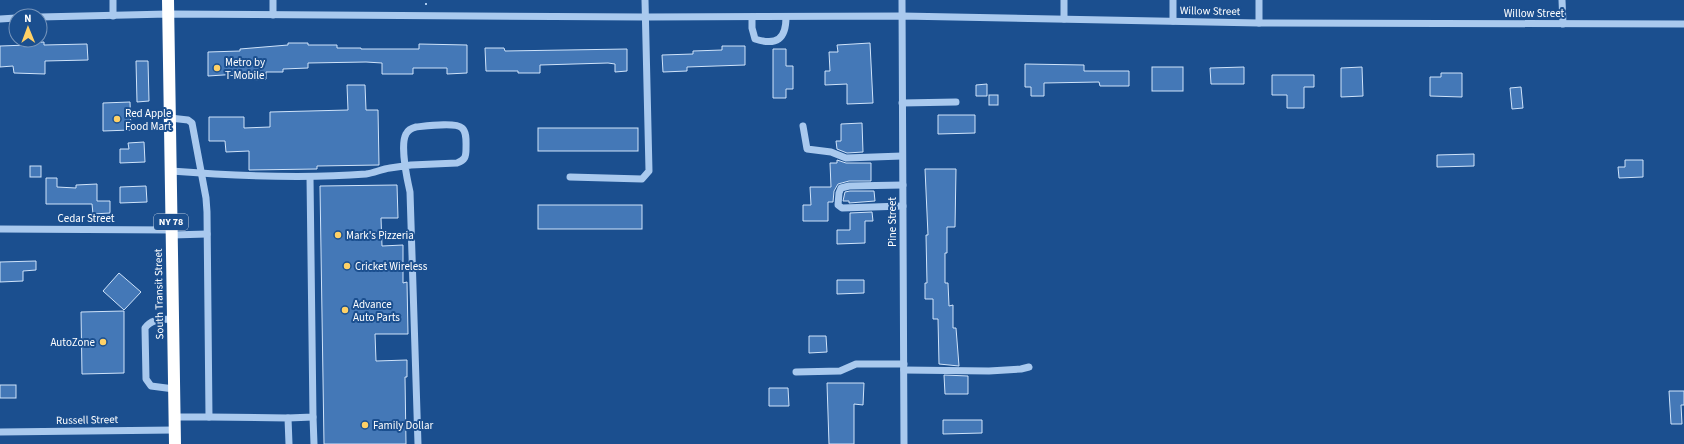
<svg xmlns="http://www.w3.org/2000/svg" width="1684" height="444" viewBox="0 0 1684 444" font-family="'Source Sans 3',sans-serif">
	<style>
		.building { fill: #4478b7; stroke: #cfe3fa }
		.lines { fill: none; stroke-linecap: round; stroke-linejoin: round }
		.path { stroke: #a9c9ee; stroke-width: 2; stroke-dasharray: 2 3; stroke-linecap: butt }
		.minor { stroke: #a9c9ee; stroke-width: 7 }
		.highway { stroke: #fff; stroke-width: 12 }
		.poi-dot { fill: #ffd166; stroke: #1b4f8f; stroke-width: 1.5 }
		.labels { text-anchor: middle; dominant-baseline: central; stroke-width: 4; stroke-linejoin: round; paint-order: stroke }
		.shield { fill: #1b4f8f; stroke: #bbcadd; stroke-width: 1 }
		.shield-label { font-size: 10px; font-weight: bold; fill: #fff }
		.street-label { font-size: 11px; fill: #fff; stroke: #1b4f8f }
		.poi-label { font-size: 11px; fill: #fff; stroke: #1b4f8f; text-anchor: start }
	</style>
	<rect width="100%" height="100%" fill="#1b4f8f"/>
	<g class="building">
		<path d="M44 42V45L87 44 88 60 45 61V74L14 73 13 66 0 67V46L28 45V43Z"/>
		<path d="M288 43H308V45H337V48H361V49H419V44L467 45V73L447 74V68H413V74H382V63L366 62 308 63V68L283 69V72H266V79L254 80V73L208 76V52L240 51V49L288 45Z"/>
		<path d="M870 43 873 103 847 104V84L825 85V71H830L829 52H838L837 45Z"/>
		<path d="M722 46H745V65L687 67V71L663 72 662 55 693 54V51L722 50Z"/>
		<path d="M485 48H504L505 51 627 49V71L615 72V64L608 63 540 65V73H518V71H486Z"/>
		<path d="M773 49H786V66H793V89H786V98H773Z"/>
		<path d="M136 61H148L149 101 137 102Z"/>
		<path d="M1025 64 1084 65V71H1129V86H1100L1099 82 1044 83V96H1031V87H1025Z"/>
		<rect x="1152" y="67" width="31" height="24"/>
		<path d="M1244 67V84H1211L1210 68Z"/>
		<path d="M1362 67 1363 96 1341 97V68Z"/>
		<path d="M1441 73H1462V97L1430 96V77H1441Z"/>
		<path d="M1272 75H1314V87H1304V108H1287V95H1272Z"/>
		<path d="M987 84V96H976V85Z"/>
		<path d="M347 85H365L366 110H378L379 165 317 166V169L249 170V151L226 152 225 141H209V117H244V128L270 127V112L348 110Z"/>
		<path d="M1521 87 1523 108 1512 109 1510 88Z"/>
		<rect x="989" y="95" width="9" height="10"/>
		<path d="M130 102 131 130 103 131V103Z"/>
		<path d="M938 115H975V133L938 134Z"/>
		<path d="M862 123 863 152 847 153 837 149 836 141H841V124Z"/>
		<rect x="538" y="128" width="100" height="23"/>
		<path d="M144 142 145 162 120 163V149H129L128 143Z"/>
		<path d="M1474 154V166L1437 167V155Z"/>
		<path d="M837 160 846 163H871V181H849L838 184 834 191 833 202H828V221H803V205H811L810 187H831L830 163H837Z"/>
		<path d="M1625 160H1643V177L1619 178 1618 167H1625Z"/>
		<rect x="30" y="166" width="11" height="11"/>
		<path d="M925 169H956L955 227H947V253H945V283H948L949 306 953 305V328H956L959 366 939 364 938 319H933V299H925V283H927L926 235H928Z"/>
		<path d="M46 178H57V187L76 188V185L97 184V201H110V213L93 214 92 204H46Z"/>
		<path d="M397 185 398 218H381L382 246 403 245V283L407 282 408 334H375L376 361 407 360V377H405L406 444H324L320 186Z"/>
		<path d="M146 186 147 202 120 203V187Z"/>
		<path d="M850 191H874L875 201 849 203V201H843L845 192Z"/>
		<rect x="538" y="205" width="104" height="24"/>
		<path d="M872 212 873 221H865V243L837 244V230H850V213Z"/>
		<path d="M36 261V270L23 271V281L0 282V262Z"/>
		<path d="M119 273 141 292 124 310 103 291Z"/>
		<path d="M837 280H864V293L837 294Z"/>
		<path d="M124 311V373L82 374 81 312Z"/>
		<path d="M809 336H826L827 352 809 353Z"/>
		<path d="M944 375 968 376V394H945Z"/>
		<path d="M827 383H864L863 405 854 404V444H829Z"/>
		<rect x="0" y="385" width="16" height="13"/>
		<path d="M769 388H788L789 406H769Z"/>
		<path d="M1669 391H1684V405H1681L1682 424H1671Z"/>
		<path d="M943 420H982V433L943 434Z"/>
	</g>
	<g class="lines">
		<path class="path" d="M426 5V0"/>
		<g class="minor">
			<path d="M113 0V16"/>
			<path d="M273 0V15"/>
			<path d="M902 0 904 444"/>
			<path d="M1562 0 1563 24"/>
			<path d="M40 17 168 14 645 17 902 16 1259 23 1684 24"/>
			<path d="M752 17V28L755 39C777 46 786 39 786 17"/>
			<path d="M0 19 16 18"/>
			<path d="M1064 19V0"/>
			<path d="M1173 21V0"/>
			<path d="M1259 23V0"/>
			<path d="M902 103 956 102"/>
			<path d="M170 118 188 120 192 123 206 198 207 212 209 417H174"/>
			<path d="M803 126 807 149 831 152 846 158 902 156"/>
			<path d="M171 171C236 176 301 179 366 174 374 173 382 169 390 168 397 167 404 166 411 165L457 163C465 160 466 157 466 149 466 142 467 132 462 128 456 122 426 126 416 127 412 128 408 130 406 134 400 145 407 179 410 192L418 444"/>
			<path d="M570 177 642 179 649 171 645 0"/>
			<path d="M903 185 849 186 841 188 839 193 838 205 842 208 903 206"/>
			<path d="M0 229 172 230"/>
			<path d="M172 235 207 234"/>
			<path d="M173 319C162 320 152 318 145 328L146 379 151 386 174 389"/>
			<path d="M904 370 989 371 1021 369 1029 367"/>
			<path d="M796 372 840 371 856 364H904"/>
			<path d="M209 417 288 418 289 444"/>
			<path d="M313 417 314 444"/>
			<path d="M288 418 313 417 310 177"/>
			<path d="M0 432 174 430"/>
		</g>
		<path class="highway" d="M168 0 175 444"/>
	</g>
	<g class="poi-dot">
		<circle cx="217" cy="68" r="4"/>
		<circle cx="117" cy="119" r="4"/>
		<circle cx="338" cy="235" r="4"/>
		<circle cx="347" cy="266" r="4"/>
		<circle cx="345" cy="310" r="4"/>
		<circle cx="103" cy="342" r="4"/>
		<circle cx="365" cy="425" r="4"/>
	</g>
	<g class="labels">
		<rect class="shield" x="154" y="214" width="34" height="16" rx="3"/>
		<g class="shield-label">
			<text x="171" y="222">NY 78</text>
		</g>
		<g class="street-label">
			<text transform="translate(1210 11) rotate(1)">Willow Street</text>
			<text x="1534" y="13">Willow Street</text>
			<text x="86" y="218">Cedar Street</text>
			<text transform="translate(892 222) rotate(-90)">Pine Street</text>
			<text transform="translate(159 294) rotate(-91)">South Transit Street</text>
			<text transform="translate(87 420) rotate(-1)">Russell Street</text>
		</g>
		<g class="poi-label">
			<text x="225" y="62">Metro by<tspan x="225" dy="13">T-Mobile</tspan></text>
			<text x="125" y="113">Red Apple<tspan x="125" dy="13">Food Mart</tspan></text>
			<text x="346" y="235">Mark's Pizzeria</text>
			<text x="355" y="266">Cricket Wireless</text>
			<text x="353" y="304">Advance<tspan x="353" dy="13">Auto Parts</tspan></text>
			<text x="95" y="342" text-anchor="end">AutoZone</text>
			<text x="373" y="425">Family Dollar</text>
		</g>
	</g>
	<g transform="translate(28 28) rotate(359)"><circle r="19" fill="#1b4f8f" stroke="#7695bc"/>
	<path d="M0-3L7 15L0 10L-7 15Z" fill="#ffd166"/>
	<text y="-6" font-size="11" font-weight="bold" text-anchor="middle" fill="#ffffff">N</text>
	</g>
</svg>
